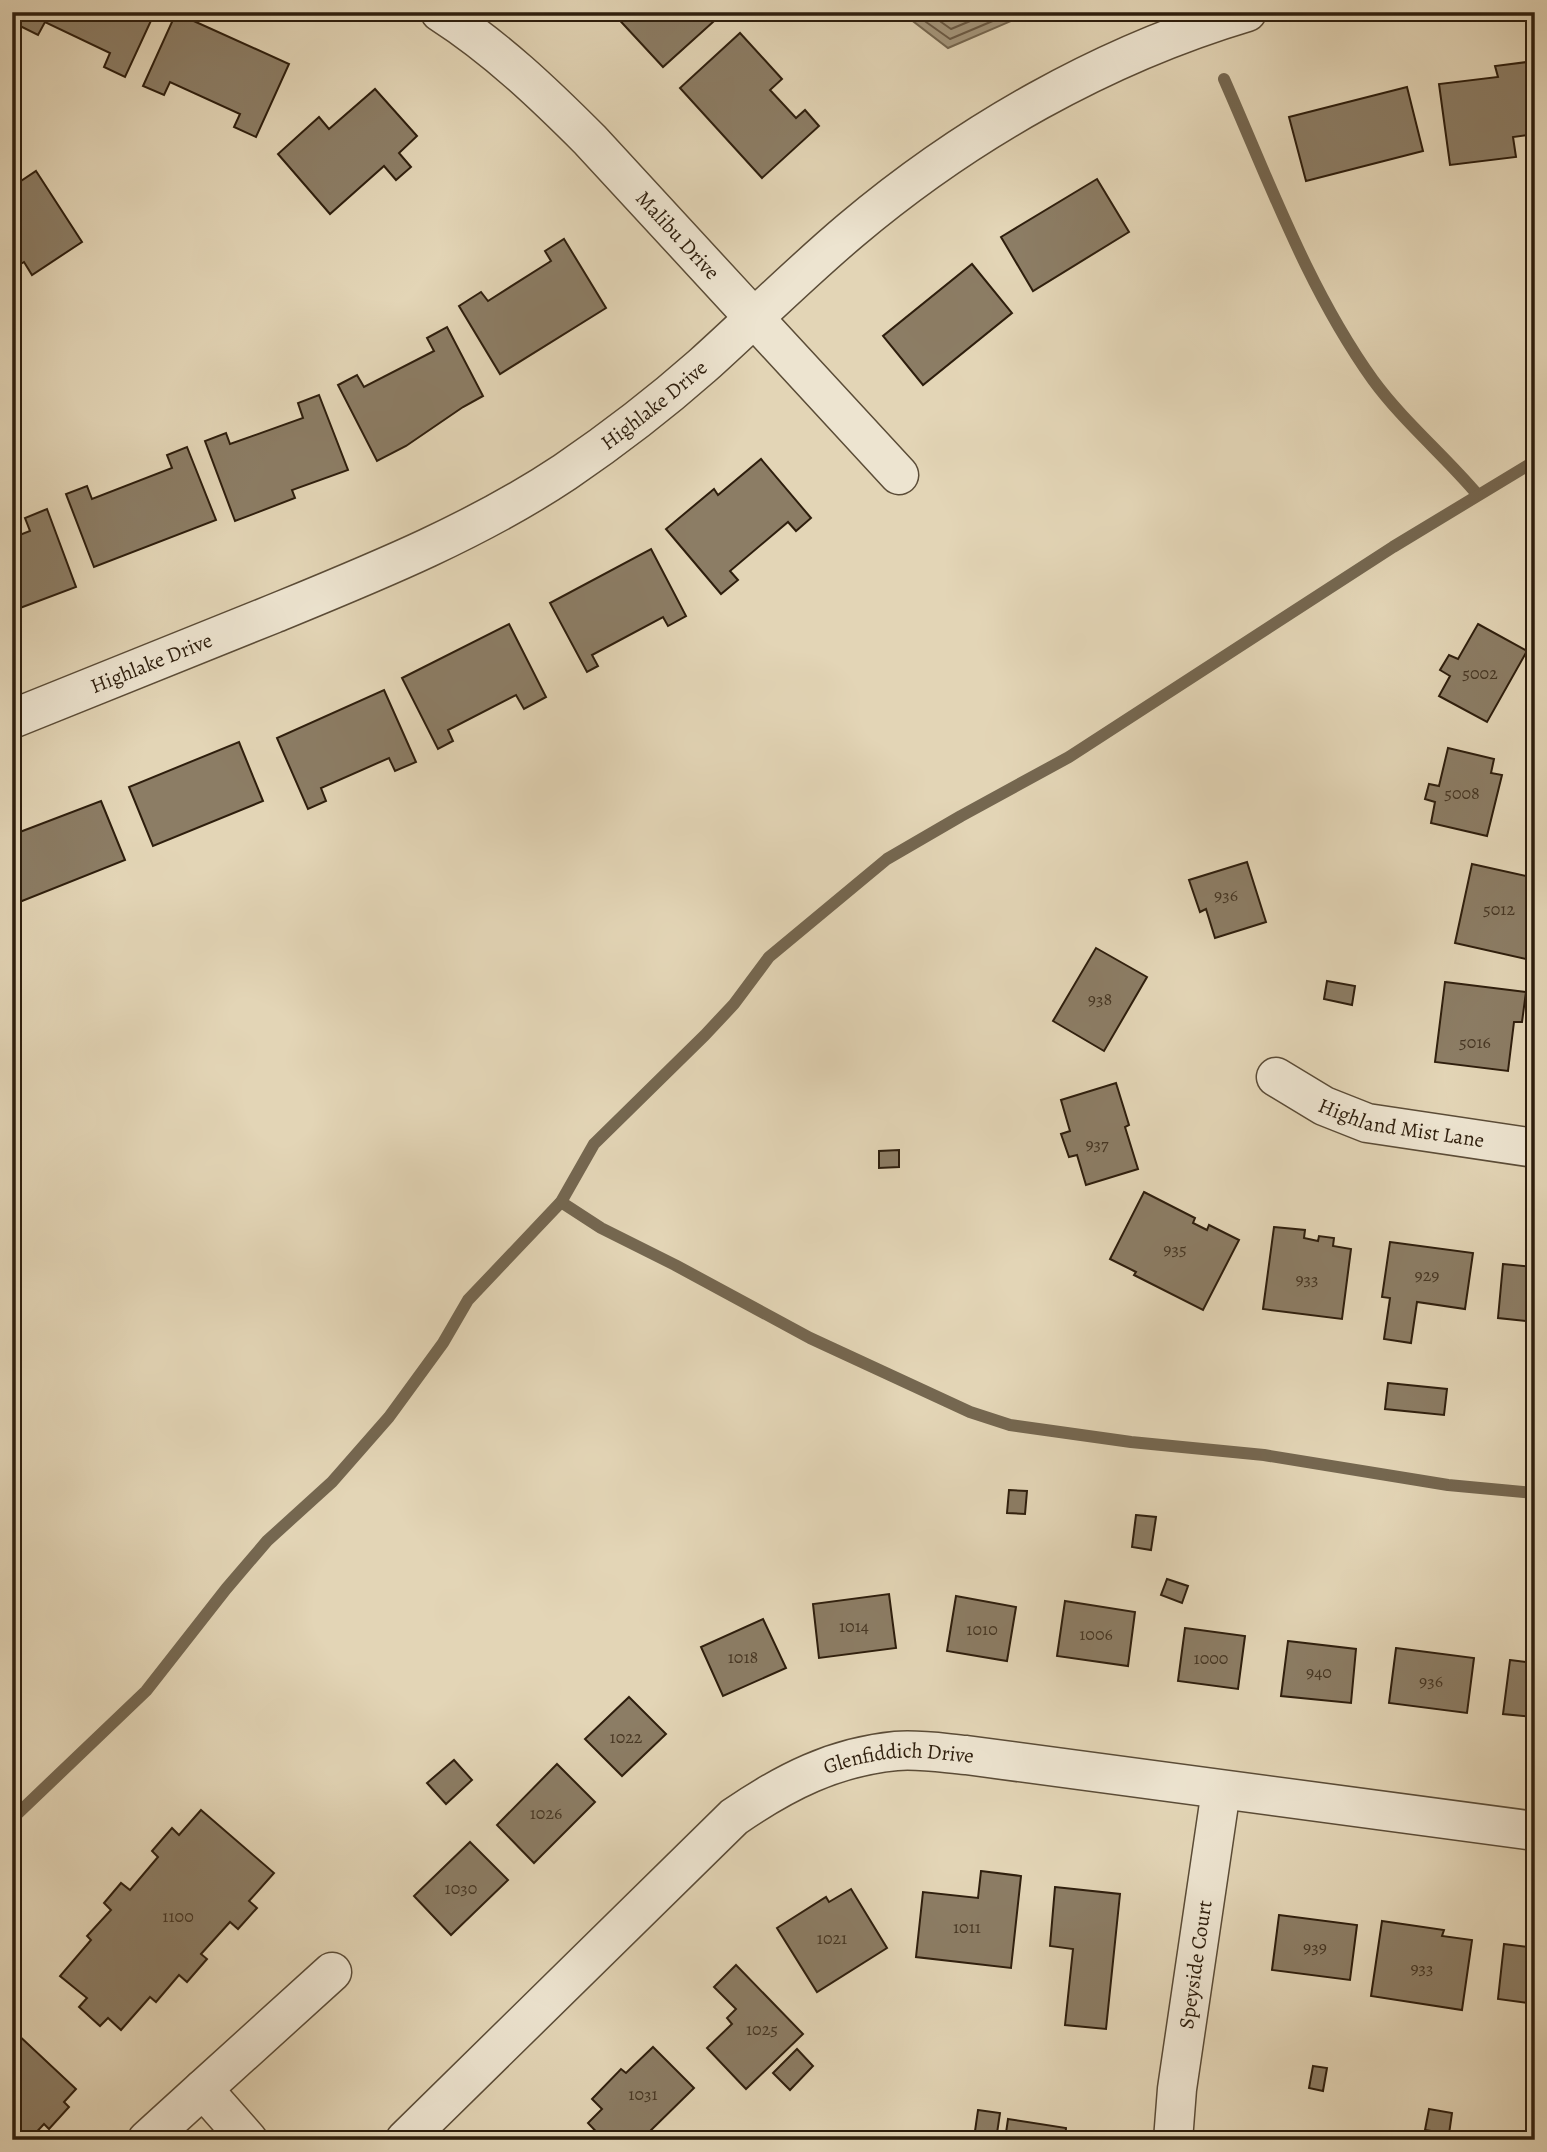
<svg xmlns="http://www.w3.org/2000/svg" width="1547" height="2152" viewBox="0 0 1547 2152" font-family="Alegreya,serif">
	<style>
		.water { fill: #a5977d; stroke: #756750; stroke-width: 2 }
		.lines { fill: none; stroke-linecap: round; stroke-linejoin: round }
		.shore { stroke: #6a5a45; stroke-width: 2 }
		.stream { stroke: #756750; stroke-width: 12 }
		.building { fill: #8c7d65; stroke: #2e1e0d; stroke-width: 2 }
		.minor-casing { stroke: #5b4c37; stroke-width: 41 }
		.minor { stroke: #ede4d0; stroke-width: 38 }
		.labels { text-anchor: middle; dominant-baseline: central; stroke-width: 5; stroke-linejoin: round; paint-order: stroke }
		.number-label { font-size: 18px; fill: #463623 }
		.street-label { font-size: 21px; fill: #2e1e0d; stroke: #ede4d0 }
	</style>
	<rect width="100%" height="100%" fill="#e3d5b6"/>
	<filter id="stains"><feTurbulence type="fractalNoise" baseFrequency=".00286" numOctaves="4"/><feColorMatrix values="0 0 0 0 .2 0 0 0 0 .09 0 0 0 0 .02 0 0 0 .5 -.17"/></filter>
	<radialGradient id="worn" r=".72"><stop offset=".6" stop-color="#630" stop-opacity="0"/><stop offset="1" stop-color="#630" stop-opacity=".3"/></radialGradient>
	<path class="water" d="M901 12H1032L948 48Z"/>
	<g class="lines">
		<g class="shore">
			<path d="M912 12 950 39 1014 12"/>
			<path d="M927 12 951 29 992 12"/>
		</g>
		<g class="stream">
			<path d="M1224 79C1269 181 1308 289 1373 380 1403 421 1444 455 1477 494"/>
			<path d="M561 1202 601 1228 675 1265 810 1338 970 1412 1010 1425 1131 1442 1264 1455 1448 1485 1535 1493"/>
			<path d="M12 1819 146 1691 226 1589 267 1541 332 1482 389 1417 443 1343 468 1300 561 1202 594 1144 705 1035 734 1004 769 957 887 859 961 816 1069 757 1393 547 1535 461"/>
		</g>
	</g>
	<g class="building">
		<path d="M24 12H155L125 77 104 67 110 53 45 22 38 35 18 25Z"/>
		<path d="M612 12H722L723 13 663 67Z"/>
		<path d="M176 13 289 64 256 137 234 127 240 114 170 82 164 95 143 86Z"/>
		<path d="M740 33 782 79 770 90 796 118 805 110 819 126 762 178 680 88Z"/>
		<path d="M1535 61V134L1513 137 1516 157 1450 165 1439 84 1498 77 1495 66Z"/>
		<path d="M1407 87 1423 151 1306 181 1289 117Z"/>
		<path d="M375 89 417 136 399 153 411 167 396 180 384 166 330 214 278 154 319 117 329 129Z"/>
		<path d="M36 171 82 242 32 275 24 262 12 269V187Z"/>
		<path d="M1097 179 1129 232 1033 291 1001 237Z"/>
		<path d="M564 239 606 308 500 374 459 306 481 292 488 301 551 261 545 251Z"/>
		<path d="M972 264 1012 313 923 385 883 336Z"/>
		<path d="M447 327 483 396 463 407 406 446 377 461 338 385 357 375 364 387 434 351 427 338Z"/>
		<path d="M319 395 348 470 292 490 295 498 235 521 205 441 226 433 230 444 303 418 298 403Z"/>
		<path d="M187 447 216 520 94 567 66 494 87 486 92 499 172 468 167 455Z"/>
		<path d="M761 459 811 518 796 531 788 522 730 571 738 580 721 594 666 529 714 489 718 495Z"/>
		<path d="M47 509 76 587 12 611V538L30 531 25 518Z"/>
		<path d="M651 549 686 616 668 626 663 617 592 655 598 666 587 672 550 603Z"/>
		<path d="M509 624 546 697 524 709 516 695 448 730 453 741 438 749 402 678Z"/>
		<path d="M1478 624 1527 651 1487 722 1439 696 1450 676 1440 670 1449 655 1458 659Z"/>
		<path d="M384 690 416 762 395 771 389 758 321 788 326 801 308 809 277 738Z"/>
		<path d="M239 742 263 801 153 846 129 787Z"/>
		<path d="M1448 748 1494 759 1491 773 1502 775 1487 836 1431 823 1435 802 1425 799 1429 784 1439 786Z"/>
		<path d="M101 801 125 860 12 905V835Z"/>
		<path d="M1247 862 1266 922 1215 938 1206 909 1200 912 1189 880Z"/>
		<path d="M1472 864 1535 878V941H1530L1526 959 1455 943Z"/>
		<path d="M1096 948 1147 977 1104 1051 1053 1021Z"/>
		<path d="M1327 981 1355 986 1352 1005 1324 999Z"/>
		<path d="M1445 982 1526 992 1522 1022H1514L1508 1071 1435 1062Z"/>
		<path d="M1116 1083 1129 1125 1125 1127 1138 1169 1086 1185 1077 1155 1069 1157 1061 1134 1070 1131 1061 1100Z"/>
		<path d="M899 1150V1167L879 1168V1151Z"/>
		<path d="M1144 1192 1195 1218 1193 1223 1207 1230 1209 1225 1239 1240 1203 1310 1134 1275 1136 1272 1110 1259Z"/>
		<path d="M1274 1227 1305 1230 1304 1238 1318 1241 1319 1236 1334 1238 1333 1246 1351 1249 1342 1319 1263 1309Z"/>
		<path d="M1390 1242 1473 1253 1465 1309 1417 1302 1411 1343 1384 1339 1390 1298 1382 1297Z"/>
		<path d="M1503 1264 1535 1267V1322L1498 1318Z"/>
		<path d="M1388 1383 1447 1389 1444 1415 1385 1409Z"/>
		<path d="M1009 1490 1027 1491 1025 1514 1007 1513Z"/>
		<path d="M1136 1515 1156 1517 1151 1550 1132 1547Z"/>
		<path d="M1167 1579 1188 1586 1182 1603 1161 1595Z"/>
		<path d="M889 1594 896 1648 819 1658 813 1604Z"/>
		<path d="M956 1596 1016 1607 1007 1661 947 1651Z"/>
		<path d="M1065 1601 1135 1612 1128 1666 1057 1656Z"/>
		<path d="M763 1619 786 1668 723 1696 701 1647Z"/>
		<path d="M1185 1628 1245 1636 1238 1689 1178 1681Z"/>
		<path d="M1288 1641 1356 1649 1351 1703 1281 1696Z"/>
		<path d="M1396 1648 1474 1658 1467 1713 1389 1703Z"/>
		<path d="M1510 1660 1535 1663V1725L1531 1724 1533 1717 1503 1714Z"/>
		<path d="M629 1697 666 1734 622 1776 585 1739Z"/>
		<path d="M454 1760 472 1780 446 1804 427 1783Z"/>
		<path d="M557 1764 595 1802 534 1863 497 1825Z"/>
		<path d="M201 1810 274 1873 249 1901 257 1908 238 1929 230 1922 201 1954 207 1959 187 1982 179 1975 156 2002 150 1997 121 2030 108 2018 100 2026 79 2007 87 1998 60 1976 91 1940 87 1936 111 1910 104 1903 121 1883 130 1890 158 1857 152 1851 172 1828 179 1835Z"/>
		<path d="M470 1842 508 1880 451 1935 414 1896Z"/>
		<path d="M981 1871 1021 1876 1011 1968 916 1957 923 1892 978 1898Z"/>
		<path d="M1055 1887 1120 1894 1106 2029 1065 2025 1073 1949 1050 1946Z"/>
		<path d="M851 1889 887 1948 817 1992 777 1928 826 1897 829 1902Z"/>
		<path d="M1279 1915 1357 1925 1350 1980 1272 1970Z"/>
		<path d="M1382 1921 1444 1930 1442 1936 1472 1940 1462 2010 1371 1996Z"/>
		<path d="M1504 1944 1535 1948V2004L1498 1999Z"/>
		<path d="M736 1965 803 2034 746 2089 707 2048 732 2024 727 2018 736 2009 714 1987Z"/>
		<path d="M14 2031 76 2089 64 2102 69 2107 49 2129 44 2124 29 2140H12V2033Z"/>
		<path d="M653 2047 694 2088 641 2140H604L588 2123 602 2109 592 2099 621 2069 626 2073Z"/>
		<path d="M797 2049 813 2066 790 2090 773 2073Z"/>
		<path d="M1313 2066 1327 2068 1323 2091 1309 2088Z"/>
		<path d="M1429 2109 1452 2113 1449 2134 1425 2130Z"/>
		<path d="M978 2110 1000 2113 996 2140 974 2138Z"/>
		<path d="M1008 2119 1066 2128 1065 2140H1005Z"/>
	</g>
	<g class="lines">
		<defs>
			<g id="minor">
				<path id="s1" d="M440 12C496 48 543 93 590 140L899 475"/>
				<path id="s2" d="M12 719C99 684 186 649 273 614 373 573 475 532 565 472 612 440 659 404 702 366 752 321 800 273 851 230 966 133 1103 55 1247 12"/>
				<path id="s3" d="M1276 1077 1324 1106 1367 1123 1535 1148"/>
				<path d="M203 2089 332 1972"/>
				<path d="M147 2140 203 2089 248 2140"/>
				<path id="s4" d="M405 2140 734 1817C785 1782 834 1757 896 1751 919 1749 943 1753 966 1755L1535 1831"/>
				<path id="s5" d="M1173 2140 1177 2089 1221 1790"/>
			</g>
		</defs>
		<use href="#minor" class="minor-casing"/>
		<use href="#minor" class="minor"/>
	</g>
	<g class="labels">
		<g class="number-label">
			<text x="1480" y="673">5002</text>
			<text x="1462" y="793">5008</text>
			<text x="1226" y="895">936</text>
			<text x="1499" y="909">5012</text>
			<text x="1100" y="999">938</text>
			<text x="1475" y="1042">5016</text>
			<text x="1097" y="1144">937</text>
			<text x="1175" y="1249">935</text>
			<text x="1427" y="1275">929</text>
			<text x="1307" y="1279">933</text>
			<text x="854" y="1626">1014</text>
			<text x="982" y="1629">1010</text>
			<text x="1096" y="1634">1006</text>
			<text x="743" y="1657">1018</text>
			<text x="1211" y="1658">1000</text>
			<text x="1319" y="1672">940</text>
			<text x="1431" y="1681">936</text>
			<text x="626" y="1737">1022</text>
			<text x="546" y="1813">1026</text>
			<text x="461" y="1888">1030</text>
			<text x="178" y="1916">1100</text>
			<text x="967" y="1927">1011</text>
			<text x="832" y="1938">1021</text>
			<text x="1315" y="1947">939</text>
			<text x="1422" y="1968">933</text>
			<text x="762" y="2029">1025</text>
			<text x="643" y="2094">1031</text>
		</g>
		<g class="street-label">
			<text stroke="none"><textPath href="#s1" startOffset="327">Malibu Drive</textPath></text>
			<text stroke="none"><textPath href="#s2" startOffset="718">Highlake Drive</textPath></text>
			<text stroke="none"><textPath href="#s2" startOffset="150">Highlake Drive</textPath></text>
			<text stroke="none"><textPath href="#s3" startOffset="136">Highland Mist Lane</textPath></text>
			<text stroke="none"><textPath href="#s4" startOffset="640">Glenfiddich Drive</textPath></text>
			<text stroke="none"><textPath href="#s5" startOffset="177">Speyside Court</textPath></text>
		</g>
	</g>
	<rect width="1547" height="2152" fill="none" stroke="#e3d5b6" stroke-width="42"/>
	<rect x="14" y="14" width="1519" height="2124" fill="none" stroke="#2e1e0d" stroke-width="3.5"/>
	<rect x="21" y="21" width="1505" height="2110" fill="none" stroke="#2e1e0d" stroke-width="2"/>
	<rect width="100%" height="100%" filter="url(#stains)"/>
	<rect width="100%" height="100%" fill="url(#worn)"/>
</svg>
